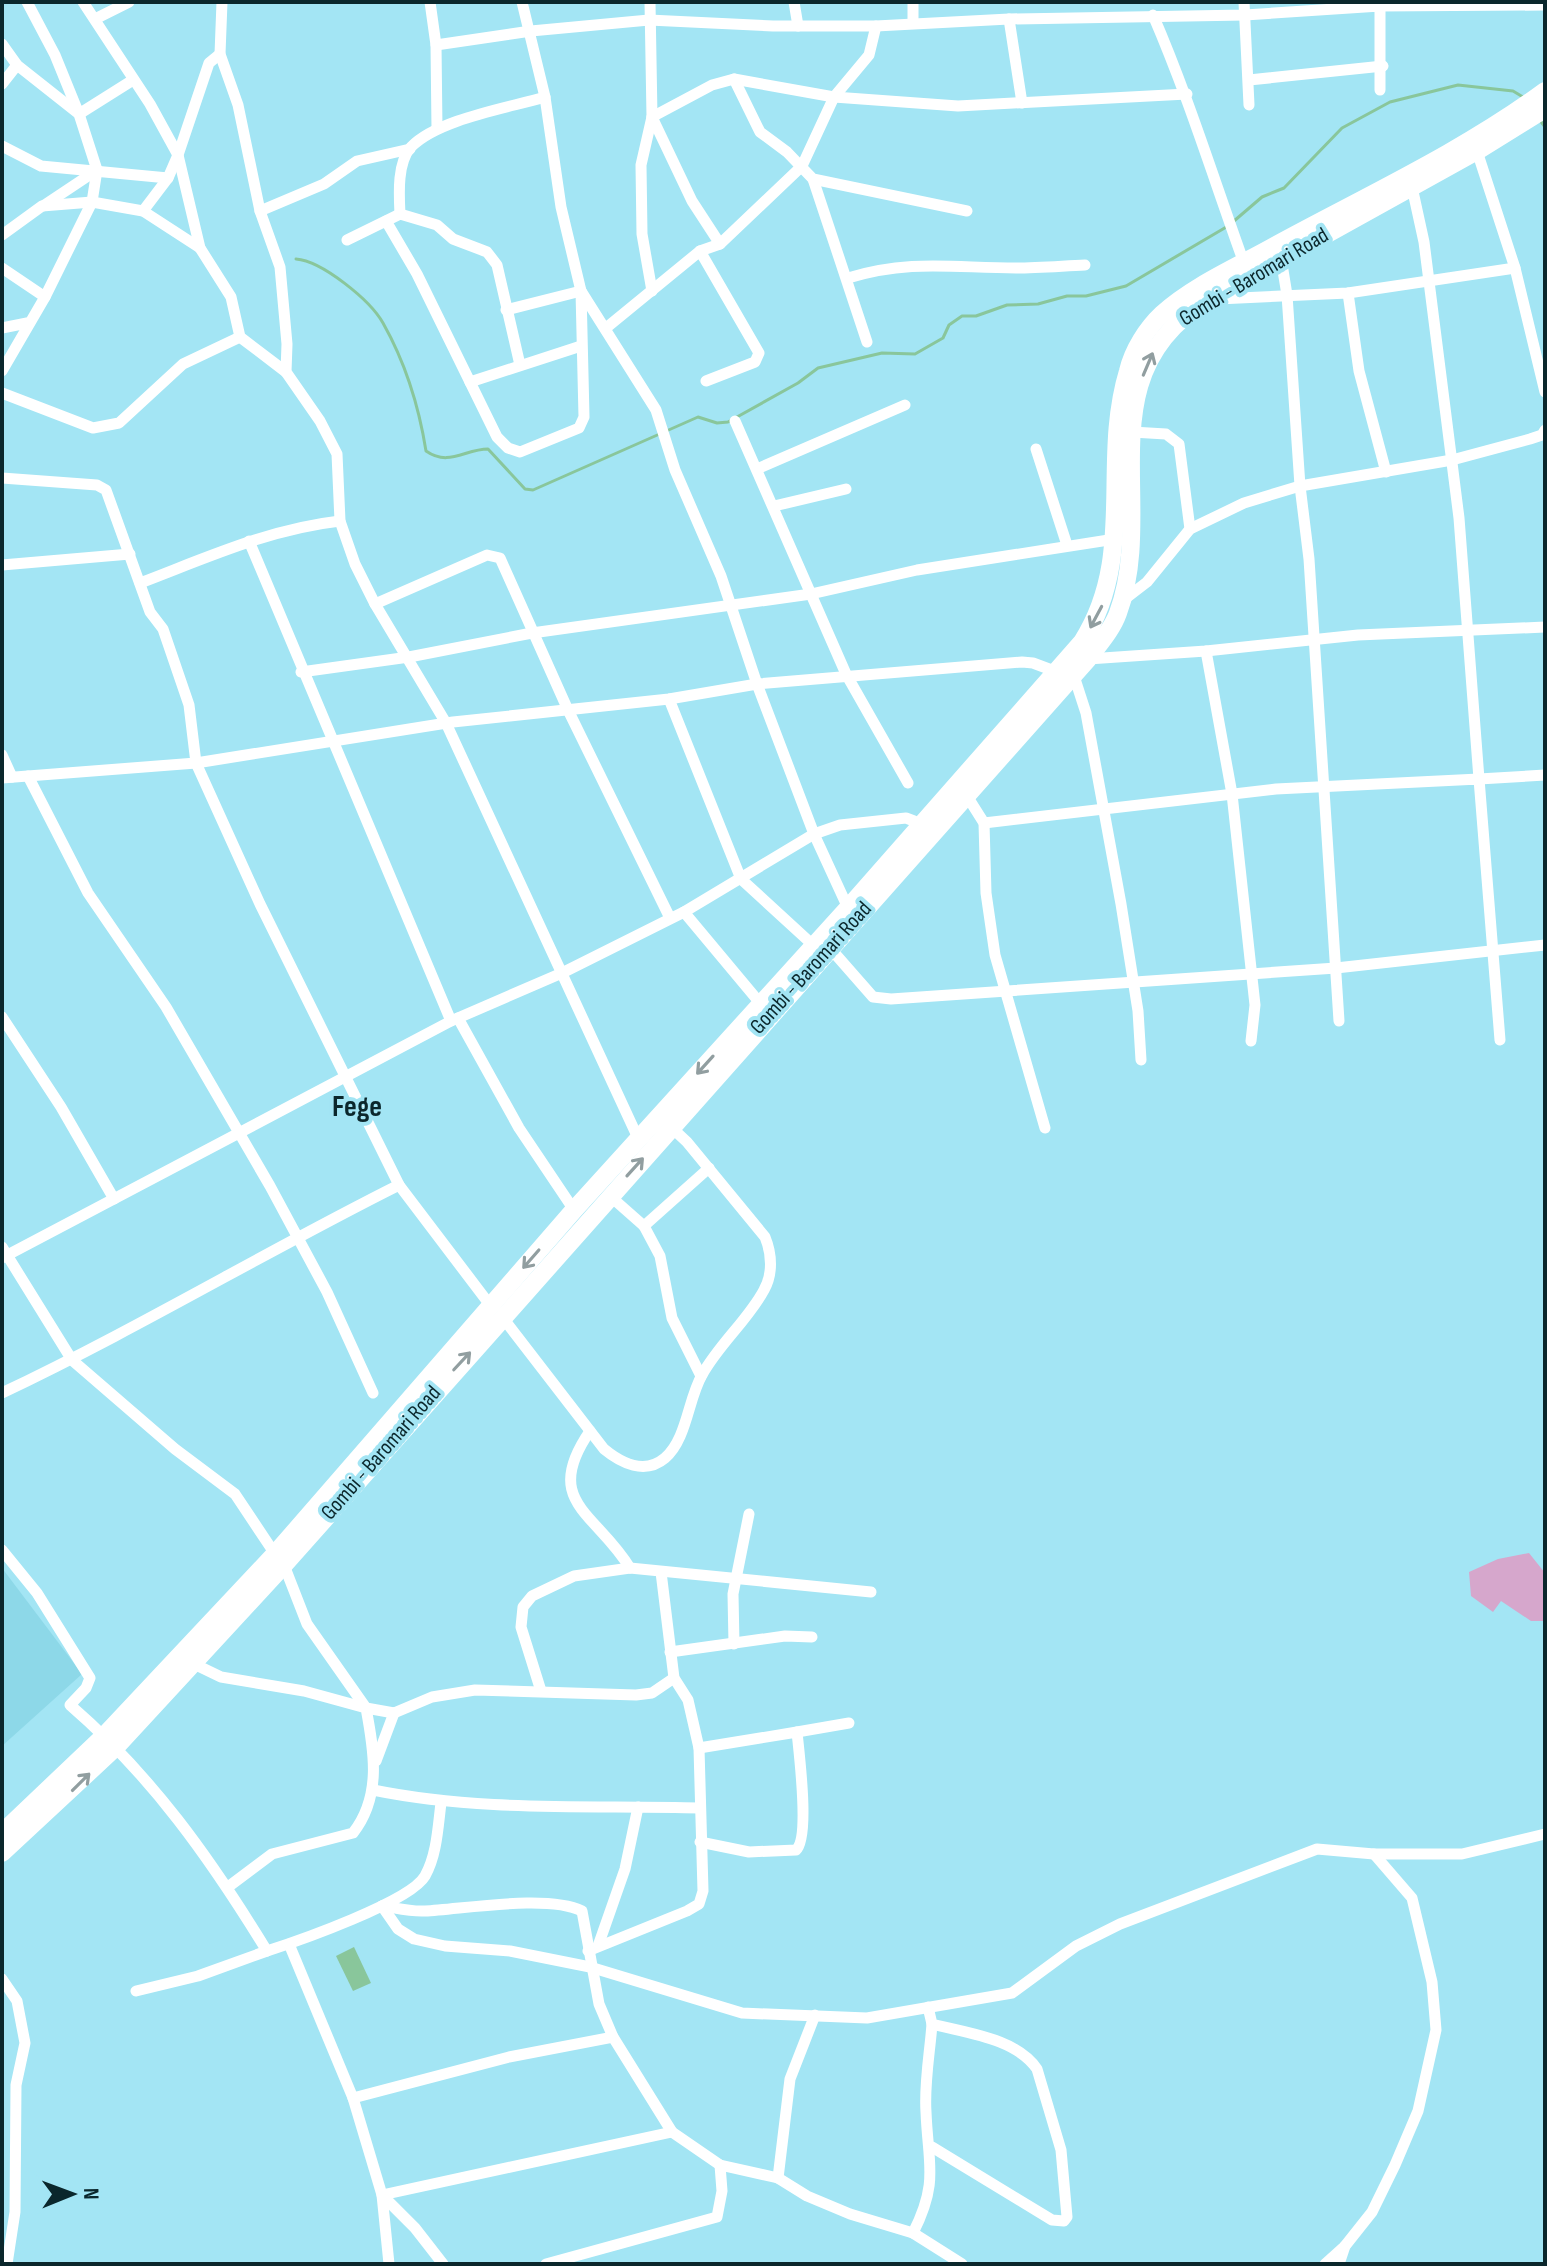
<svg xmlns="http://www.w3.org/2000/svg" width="1547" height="2266" viewBox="0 0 1547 2266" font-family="'Sofia Sans Condensed',sans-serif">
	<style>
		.built { fill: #8dd8e8 }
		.green { fill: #d6a7cc }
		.water { fill: #89c69b }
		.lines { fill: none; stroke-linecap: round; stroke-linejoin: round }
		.stream { stroke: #89c69b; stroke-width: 3 }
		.minor { stroke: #fff; stroke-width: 11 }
		.primary { stroke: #fff; stroke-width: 18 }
		.oneway { stroke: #919ea0 }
		.labels { text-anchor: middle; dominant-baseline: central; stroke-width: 8; stroke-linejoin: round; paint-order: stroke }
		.street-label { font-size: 22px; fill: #0b272c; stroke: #a3e5f4 }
		.district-label { font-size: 30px; font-weight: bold; fill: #0b272c; stroke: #a3e5f4 }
	</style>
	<rect width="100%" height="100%" fill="#a3e5f4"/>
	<path class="built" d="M2 1568 82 1674 2 1746Z"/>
	<path class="green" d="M1529 1553 1545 1573V1621H1531L1501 1601 1493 1612 1471 1596 1469 1572 1498 1559Z"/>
	<path class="water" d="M354 1947 371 1983 353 1991 336 1956Z"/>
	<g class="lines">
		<g class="stream">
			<path d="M1539 119 1545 127"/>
			<path d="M1234 221 1262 197 1284 188 1342 128 1390 102 1458 85 1513 91 1523 97"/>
			<path d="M296 259C322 261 370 300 383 323 405 362 419 407 426 451 449 467 465 449 488 449L525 489 533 490 698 417 717 423 728 422 798 383 818 368 882 353 915 354 943 338 949 325 962 316H976L1007 305 1038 304 1067 296H1086L1126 286 1228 226"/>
		</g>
		<g class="minor">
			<path d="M27 2 55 55 79 114 133 80"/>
			<path d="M83 2 150 104 178 155 200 248 231 297 240 337 286 372"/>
			<path d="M222 2 220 54 238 105 260 211 280 267 287 344 286 372 320 421 337 454 340 521 355 564 375 604 446 723 638 1138"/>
			<path d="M430 2 436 45 437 129"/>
			<path d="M650 2 652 117 641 165 642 234 652 291"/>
			<path d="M794 2 798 26"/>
			<path d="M913 2V22"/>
			<path d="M1244 2 1249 105"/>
			<path d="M1380 2V6L1545 5"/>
			<path d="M1153 15C1188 96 1214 180 1244 263"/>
			<path d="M95 19 129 2"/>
			<path d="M1009 19 1022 103"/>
			<path d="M2 44 17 65 79 114 97 170 92 202 45 297 2 371"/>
			<path d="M436 45 531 31 649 20 773 26H876L1009 19 1245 15 1380 6V90"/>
			<path d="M734 79 760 132 787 152 813 179 967 211"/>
			<path d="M1249 80 1383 66"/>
			<path d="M2 84 17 65"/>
			<path d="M652 117 712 85 734 79 834 97 958 106 1187 94"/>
			<path d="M652 117 692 201 720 244"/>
			<path d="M1475 145 1515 268 1545 392"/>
			<path d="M2 146 41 166 168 178"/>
			<path d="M813 179 867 342"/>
			<path d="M1412 187 1424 242 1459 518 1479 779 1545 775"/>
			<path d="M43 206 97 170"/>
			<path d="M143 211 168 178 178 155 209 63 220 54"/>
			<path d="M260 211 324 184 357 161 410 149"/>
			<path d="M400 214C399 194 397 163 411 147 438 119 508 108 545 97"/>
			<path d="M386 221 417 274 497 437 508 448 520 452 579 428 584 417 581 291 561 207 545 97 522 2"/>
			<path d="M2 235 42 206 92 202 143 211 200 248"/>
			<path d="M347 240 400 214 437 225 453 239 487 252 497 265 520 365"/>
			<path d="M700 251 720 244 802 166 834 97 869 55 876 26"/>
			<path d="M1281 258 1287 295 1300 486 1309 559 1339 1021"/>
			<path d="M2 268 45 297"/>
			<path d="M848 278C910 259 954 268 1016 268 1039 268 1062 266 1085 265"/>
			<path d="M581 291 656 410 675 470 721 576 757 684 814 834 848 908"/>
			<path d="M1348 293 1359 371 1386 472"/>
			<path d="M1218 299 1348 293 1515 268"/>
			<path d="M506 310 581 291"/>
			<path d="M2 328 27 323"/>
			<path d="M606 328 700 251 759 353 755 362 706 381"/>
			<path d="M470 382 581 346"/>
			<path d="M2 393 93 428 119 423 183 364 240 337"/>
			<path d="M735 421 846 674 908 783"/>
			<path d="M1132 432 1166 434 1179 444 1190 529"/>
			<path d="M1036 449 1067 545"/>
			<path d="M757 469 905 405"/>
			<path d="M2 478 97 485 106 490 150 612 163 629 189 705 196 763 260 904 399 1185 490 1305"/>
			<path d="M774 506 846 489"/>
			<path d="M249 541 451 1021"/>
			<path d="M2 565 130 554"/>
			<path d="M140 583C206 558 269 529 340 521"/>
			<path d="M1121 602 1147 582 1190 529 1244 503 1300 486 1452 460 1530 439 1542 435 1545 430"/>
			<path d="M375 604 487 555 500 558 568 710 670 918"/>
			<path d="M1206 651 1232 794 1255 1005 1251 1041"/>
			<path d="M1088 659 1206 651 1358 635 1545 627"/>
			<path d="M301 672 409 657 532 633 811 594 917 570 1115 539"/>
			<path d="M1074 676 1086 713 1121 904 1138 1011 1141 1060"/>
			<path d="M669 699 741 879 813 945"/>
			<path d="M2 755 12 777"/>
			<path d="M28 776 88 893 166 1007 270 1186 327 1292 373 1393"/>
			<path d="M2 778 196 763 453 722 669 699 757 684 1022 662 1033 663 1057 672"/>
			<path d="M967 796 984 823 986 893 995 955 1045 1128"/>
			<path d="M984 823 1276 789 1479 779 1500 1040"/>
			<path d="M684 912 760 1003"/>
			<path d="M830 948 873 997 891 999 1336 968 1545 945"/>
			<path d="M2 1017 61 1107 114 1199"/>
			<path d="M458 1018 519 1128 574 1210"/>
			<path d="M610 1196 644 1226 660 1256 672 1318 701 1376"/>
			<path d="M644 1226 709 1168"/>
			<path d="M2 1247 72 1360 175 1449 235 1494 275 1554"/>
			<path d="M2 1258 451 1021 562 973 684 912 814 834 840 825 906 818 914 821 919 832"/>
			<path d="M503 1318 604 1449C621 1463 645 1475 665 1458 687 1439 688 1399 702 1375 719 1344 748 1320 764 1290 773 1274 772 1254 765 1237L687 1142 671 1127"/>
			<path d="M2 1393C137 1329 265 1252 399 1185"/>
			<path d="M590 1431C541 1502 596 1512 630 1568"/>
			<path d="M2 1550 37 1593 90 1678 86 1688 70 1705C152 1776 210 1858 267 1951 298 1941 410 1902 425 1876 437 1855 438 1826 441 1803"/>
			<path d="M284 1565 307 1624 366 1708 394 1713 432 1697 475 1690 636 1695 652 1693 674 1678"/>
			<path d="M734 1644 733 1594 749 1514"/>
			<path d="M670 1652 785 1636 812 1637"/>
			<path d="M192 1663 221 1677 304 1691 366 1708C374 1751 382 1796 353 1833L272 1854 228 1887"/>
			<path d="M541 1691 521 1627 523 1607 532 1596 574 1576 630 1568 871 1592"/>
			<path d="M797 1732 849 1723"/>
			<path d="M699 1748 797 1732C799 1753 810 1838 796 1850L749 1852 700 1842"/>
			<path d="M376 1761 394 1713"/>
			<path d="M373 1790C481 1812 590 1805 700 1808"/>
			<path d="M382 1906 398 1929 414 1939 445 1946 510 1951 590 1967 742 2013 867 2018 1012 1993 1076 1946 1120 1924 1317 1849 1374 1854H1462L1545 1834"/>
			<path d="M382 1906C396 1908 411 1912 425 1911 464 1909 548 1894 582 1911L599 2004 613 2037 672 2132 720 2165 778 2178 807 2196 850 2214 913 2233 962 2264"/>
			<path d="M289 1944 353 2098 382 2195 415 2228 443 2264"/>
			<path d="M598 1946 625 1869 638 1807"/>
			<path d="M588 1951 687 1911 699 1904 703 1891 699 1748 688 1700 674 1678 661 1572"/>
			<path d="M2 1979 17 2001 25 2043 16 2085 15 2212 7 2264"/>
			<path d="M136 1991 198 1976 267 1951"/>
			<path d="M928 2007 932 2024C966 2033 1016 2038 1037 2069L1061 2150 1067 2217 1064 2221 1052 2220 932 2147"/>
			<path d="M353 2098 509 2057 613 2037"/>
			<path d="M778 2178 790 2079 815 2015"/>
			<path d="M913 2233C939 2182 928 2164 926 2112 924 2083 930 2052 932 2024"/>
			<path d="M389 2264 382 2195 672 2132"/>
			<path d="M546 2264 717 2217 722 2191 720 2165"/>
			<path d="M1325 2264 1345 2246"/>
			<path d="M1339 2264 1345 2246 1372 2212 1395 2165 1418 2111 1436 2030 1432 1982 1412 1898 1374 1854"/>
		</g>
		<g class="primary">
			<path d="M2 1833 105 1735 275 1554 574 1210 848 908 1082 642C1137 556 1100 463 1128 371 1133 350 1147 328 1162 314 1194 285 1239 266 1276 245 1366 196 1462 152 1545 91"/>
			<path d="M2 1853 117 1746 284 1565 1088 659C1099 644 1112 630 1118 613 1158 505 1083 375 1208 300L1477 151 1545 109"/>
		</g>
	</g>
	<defs><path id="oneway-shaft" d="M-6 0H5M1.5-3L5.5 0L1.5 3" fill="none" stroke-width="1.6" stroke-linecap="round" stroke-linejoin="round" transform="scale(2)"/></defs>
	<g class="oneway">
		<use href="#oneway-shaft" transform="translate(1148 364) rotate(-67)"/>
		<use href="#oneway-shaft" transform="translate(1096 617) rotate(118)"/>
		<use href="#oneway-shaft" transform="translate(705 1065) rotate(132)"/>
		<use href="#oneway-shaft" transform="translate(635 1167) rotate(-48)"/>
		<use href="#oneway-shaft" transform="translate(531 1259) rotate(131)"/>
		<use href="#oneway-shaft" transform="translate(462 1361) rotate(-47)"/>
		<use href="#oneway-shaft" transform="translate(81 1782) rotate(-45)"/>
	</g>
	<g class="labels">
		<g class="street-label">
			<text transform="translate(1254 277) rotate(-31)">Gombi - Baromari Road</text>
			<text transform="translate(811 968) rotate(-48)">Gombi - Baromari Road</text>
			<text transform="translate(381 1453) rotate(-49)">Gombi - Baromari Road</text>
		</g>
		<g class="district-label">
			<text x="357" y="1107">Fege</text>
		</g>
	</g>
	<rect width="1547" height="2266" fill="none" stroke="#0b272c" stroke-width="8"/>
	<g transform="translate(72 2194) rotate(89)" stroke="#a3e5f4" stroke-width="6" paint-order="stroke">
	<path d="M0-6L14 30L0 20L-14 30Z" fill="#0b272c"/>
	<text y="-12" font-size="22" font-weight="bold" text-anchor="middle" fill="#0b272c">N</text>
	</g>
</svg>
